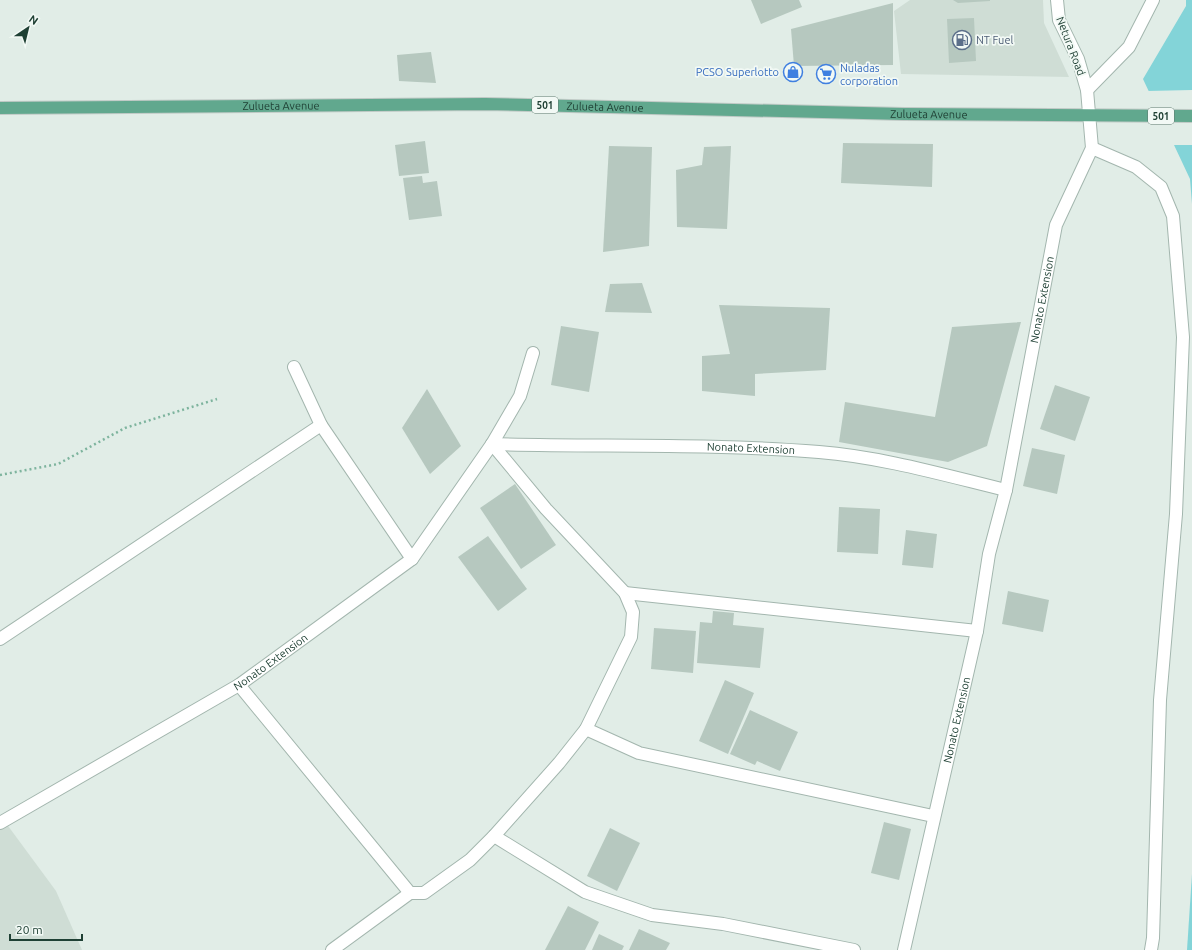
<svg xmlns="http://www.w3.org/2000/svg" width="1192" height="950" viewBox="0 0 1192 950" font-family="Ubuntu,sans-serif">
	<style>
		.built { fill: #cfddd5 }
		.water { fill: #83d4d8 }
		.pier { fill: #e1ede7 }
		.building { fill: #b6c8bf }
		.lines { fill: none; stroke-linecap: round; stroke-linejoin: round }
		.minor-casing { stroke: #a3b6ae; stroke-width: 14 }
		.major-casing { stroke: #c0cac6; stroke-width: 14 }
		.path { stroke: #7eb49e; stroke-width: 2.5; stroke-dasharray: 2 3; stroke-linecap: butt }
		.minor { stroke: #fff; stroke-width: 12 }
		.major { stroke: #61a88e; stroke-width: 12 }
		.labels { text-anchor: middle; dominant-baseline: central; stroke-width: 3.5; stroke-linejoin: round; paint-order: stroke }
		.shield { fill: #f2f9f5; stroke: #5e786e; stroke-width: 1 }
		.shield-label { font-size: 10px; font-weight: bold; fill: #1f4034 }
		.service-label { font-size: 11px; fill: #4e5e75; stroke: #f2f9f5; text-anchor: start }
		.street-label { font-size: 11px; fill: #1f4034; stroke: #f2f9f5 }
		.shop-label { font-size: 11px; fill: #366cbe; stroke: #f2f9f5; text-anchor: start }
	</style>
	<rect width="100%" height="100%" fill="#e1ede7"/>
	<g class="built">
		<path d="M910 0H1043L1044 23 1069 77 901 74 894 11Z"/>
		<path d="M0 815 56 891 82 950H0Z"/>
	</g>
	<g class="water">
		<path d="M1186 0H1192V204L1190 179 1143 79 1186 6Z"/>
		<path d="M1192 874V950H1187Z"/>
	</g>
	<path class="pier" d="M1192 90V145H1172L1147 91Z"/>
	<g class="building">
		<path d="M751 0H799L802 7 761 24Z"/>
		<path d="M953 0H990V1L958 3Z"/>
		<path d="M893 3V65L794 66 791 29Z"/>
		<path d="M974 18 976 61 949 63 947 19Z"/>
		<path d="M431 52 436 83 399 81 397 55Z"/>
		<path d="M425 141 429 173 399 176 395 145Z"/>
		<path d="M843 143 933 144 932 187 841 183Z"/>
		<path d="M609 146 652 147 649 246 603 252Z"/>
		<path d="M731 146 727 229 677 227 676 170 702 165 704 147Z"/>
		<path d="M422 176 423 183 437 181 442 216 409 220 403 178Z"/>
		<path d="M642 283 652 313 605 312 610 284Z"/>
		<path d="M719 305 830 308 826 370 755 374V396L702 391V356L730 354Z"/>
		<path d="M1021 322 987 446 948 462 839 442 845 402 935 417 952 327Z"/>
		<path d="M561 326 599 332 589 392 551 385Z"/>
		<path d="M1055 385 1090 397 1075 441 1040 429Z"/>
		<path d="M427 389 461 446 430 474 402 428Z"/>
		<path d="M1032 448 1065 455 1057 494 1023 486Z"/>
		<path d="M515 484 556 545 521 569 480 508Z"/>
		<path d="M839 507 880 509 878 554 837 552Z"/>
		<path d="M906 530 937 534 933 568 902 565Z"/>
		<path d="M488 536 527 589 498 611 458 557Z"/>
		<path d="M1008 591 1049 600 1043 632 1002 624Z"/>
		<path d="M713 611 734 613 733 625 764 628 760 668 697 663 700 622 712 623Z"/>
		<path d="M654 628 696 631 693 673 651 669Z"/>
		<path d="M725 680 754 693 728 754 699 741Z"/>
		<path d="M750 710 798 732 780 771 757 761 755 765 730 754Z"/>
		<path d="M884 822 911 829 899 880 871 873Z"/>
		<path d="M610 828 640 843 617 891 587 876Z"/>
		<path d="M568 906 599 922 585 950H545Z"/>
		<path d="M639 929 670 943 666 950H629Z"/>
		<path d="M599 934 624 946 622 950H592Z"/>
	</g>
	<g class="lines">
		<defs>
			<g id="minor">
				<path d="M1087 90 1129 47 1153 0"/>
				<path d="M1092 148 1136 167 1161 187 1173 216 1183 337 1176 514 1160 700 1153 938 1151 950"/>
				<path d="M294 367 321 425 412 559"/>
				<path id="s1" d="M492 444C601 447 710 443 819 452 882 457 944 475 1006 490"/>
				<path d="M625 593 977 631"/>
				<path d="M0 639 321 425"/>
				<path d="M239 685 410 893H424L470 860 494 836 559 763 586 729 631 637 633 612 625 593 546 509 492 444"/>
				<path d="M586 729 639 753 933 816"/>
				<path id="s2" d="M0 823 239 685 412 559 492 444 520 396 533 353"/>
				<path d="M494 836 585 892 652 915 723 924 854 950"/>
				<path d="M332 950 410 893"/>
				<path id="s3" d="M904 950 977 631 989 554 1006 490 1056 225 1092 148 1087 90 1078 59 1059 20 1057 0"/>
			</g>
			<g id="major">
				<path id="s4" d="M0 108 485 104 904 114 1192 116"/>
			</g>
		</defs>
		<use href="#minor" class="minor-casing"/>
		<use href="#major" class="major-casing"/>
		<path class="path" d="M0 475 58 464 125 428 217 399"/>
		<use href="#minor" class="minor"/>
		<use href="#major" class="major"/>
	</g>
	<defs>
		<symbol id="fuel-ring" viewBox="-11 -11 22 22"><circle r="9.5" fill="#f2f9f5" stroke="#5c6f8a" stroke-width="1.5"/><path d="M-5.5-6h7V0h2V4h1.3V-2.5L3-4.5l.8-.8L6-3V5H2.5V1h-1V6h-7ZM-4.2-4.7v3.2H.2V-4.7Z" fill="#5c6f8a"/></symbol>
		<symbol id="shop-ring" viewBox="-11 -11 22 22"><circle r="9.5" fill="#f2f9f5" stroke="#3f7fe0" stroke-width="1.5"/><path d="M-5-2.5h2.3a2.7 3.5 0 0 1 5.4 0H5L5.5 6h-11ZM-1.5-2.5h3a1.5 2.3 0 0 0-3 0Z" fill="#3f7fe0"/></symbol>
		<symbol id="supermarket-ring" viewBox="-11 -11 22 22"><circle r="9.5" fill="#f2f9f5" stroke="#3f7fe0" stroke-width="1.5"/><path d="M-6-5.5h2.5l.6 2H6L4.5 2H-2.5L-4.4-4H-6ZM-1.5 3.2a1.3 1.3 0 1 0 .1 0ZM3 3.2a1.3 1.3 0 1 0 .1 0Z" fill="#3f7fe0"/></symbol>
	</defs>
	<g fill-rule="evenodd">
		<use href="#fuel-ring" x="951" y="29" width="22" height="22"/>
		<use href="#shop-ring" x="782" y="61" width="22" height="22"/>
		<use href="#supermarket-ring" x="815" y="63" width="22" height="22"/>
	</g>
	<g class="labels">
		<g class="shield">
			<rect x="532" y="97" width="26" height="16" rx="3"/>
			<rect x="1148" y="108" width="26" height="16" rx="3"/>
		</g>
		<g class="shield-label">
			<text x="545" y="105">501</text>
			<text x="1161" y="116">501</text>
		</g>
		<g class="service-label">
			<text x="976" y="40">NT Fuel</text>
		</g>
		<g class="street-label">
			<text transform="translate(1071 46) rotate(69)">Netura Road</text>
			<text stroke="none"><textPath href="#s4" startOffset="281">Zulueta Avenue</textPath></text>
			<text stroke="none"><textPath href="#s4" startOffset="605">Zulueta Avenue</textPath></text>
			<text stroke="none"><textPath href="#s4" startOffset="929">Zulueta Avenue</textPath></text>
			<text stroke="none"><textPath href="#s3" startOffset="665">Nonato Extension</textPath></text>
			<text stroke="none"><textPath href="#s1" startOffset="259">Nonato Extension</textPath></text>
			<text stroke="none"><textPath href="#s2" startOffset="315">Nonato Extension</textPath></text>
			<text stroke="none"><textPath href="#s3" startOffset="236">Nonato Extension</textPath></text>
		</g>
		<g class="shop-label">
			<text x="840" y="68">Nuladas<tspan x="840" dy="13">corporation</tspan></text>
			<text x="779" y="72" text-anchor="end">PCSO Superlotto</text>
		</g>
	</g>
	<g transform="translate(28 28) rotate(35)" stroke="#f2f9f5" stroke-width="3" paint-order="stroke">
	<path d="M0-3L7 15L0 10L-7 15Z" fill="#1f4034"/>
	<text y="-6" font-size="11" font-weight="bold" text-anchor="middle" fill="#1f4034">N</text>
	</g>
	<path d="M10 934v6h72v-6" fill="none" stroke="#1f4034" stroke-width="2"/>
	<text x="16" y="934" font-size="12" fill="#1f4034" stroke="#f2f9f5" stroke-width="3" paint-order="stroke">20 m</text>
</svg>
